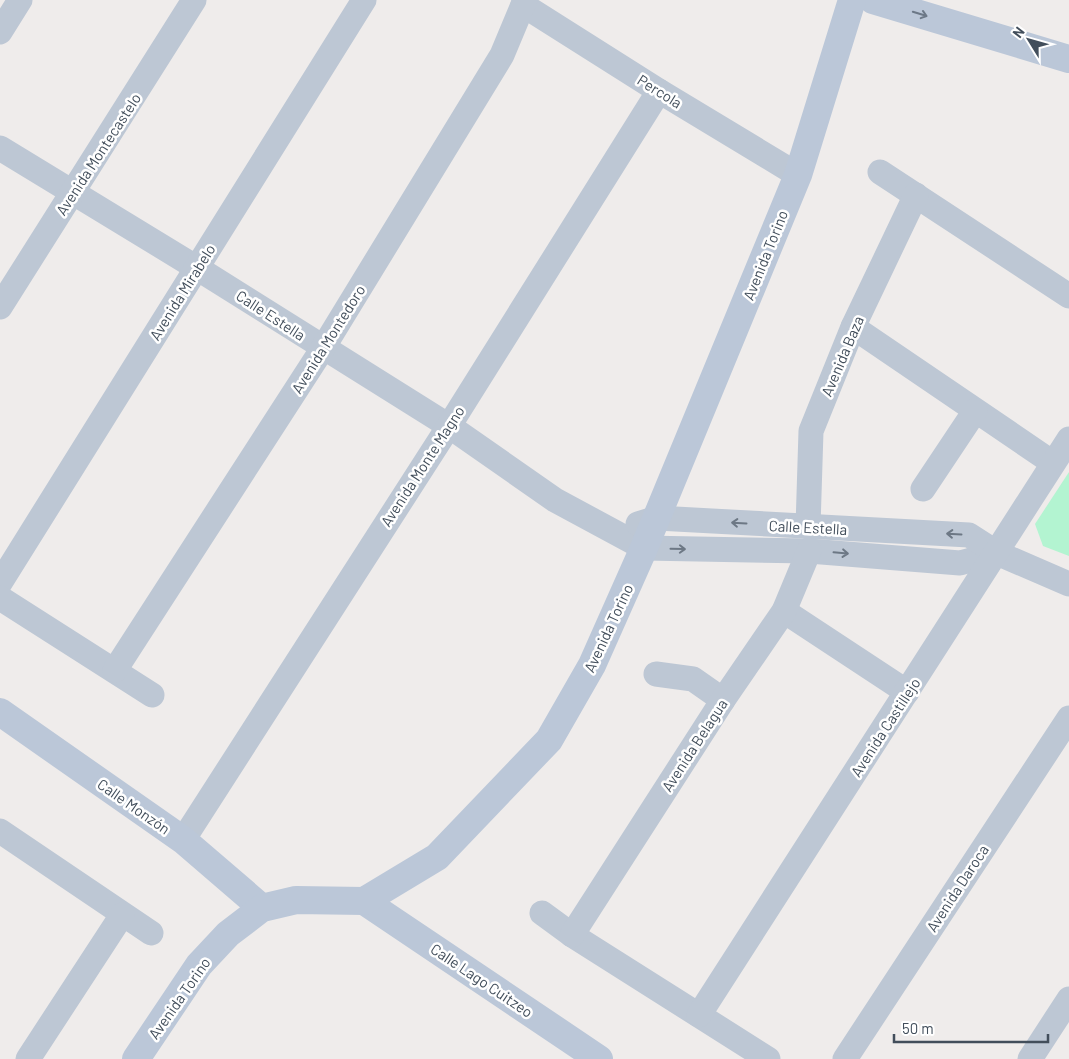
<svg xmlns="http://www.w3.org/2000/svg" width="1069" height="1059" viewBox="0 0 1069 1059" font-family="Barlow,sans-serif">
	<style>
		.green { fill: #b3f4d1 }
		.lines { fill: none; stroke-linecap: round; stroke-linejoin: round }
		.street { stroke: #bdc7d4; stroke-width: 25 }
		.secondary { stroke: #bbc7d8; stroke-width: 28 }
		.oneway { stroke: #6c7887 }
		.oneway2 { stroke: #6d7885 }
		.labels { text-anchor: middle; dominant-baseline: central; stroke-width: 5; stroke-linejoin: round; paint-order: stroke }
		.street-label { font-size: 15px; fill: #424e5b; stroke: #fff }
	</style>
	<rect width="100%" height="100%" fill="#efeceb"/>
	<path class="green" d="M1069 472V556L1043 546 1035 524Z"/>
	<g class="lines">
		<g class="street">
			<path d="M523 5 659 91 798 175"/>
			<path d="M0 32 20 0"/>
			<path d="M0 148 197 268 449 426 555 500 644 548 809 551 960 563 997 553"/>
			<path d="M880 172 1069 296"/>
			<path d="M0 307 194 0"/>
			<path d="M853 327 1053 463"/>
			<path d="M923 489 975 411"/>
			<path d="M638 524 657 518 969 535 997 553 1069 584"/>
			<path d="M808 527 811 431 853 327 916 195"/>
			<path d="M0 583 364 0"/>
			<path d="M0 598 152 695"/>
			<path d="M784 611 907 692"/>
			<path d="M115 670 323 348 502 55 525 0"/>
			<path d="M656 674 693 679 723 700"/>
			<path d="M0 831 151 933"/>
			<path d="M183 840 449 426 659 91"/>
			<path d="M542 913 572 935 768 1059"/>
			<path d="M572 935 723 700 784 611 809 551"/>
			<path d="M699 1015 1069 439"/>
			<path d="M28 1059 122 915"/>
			<path d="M845 1059 1069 718"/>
			<path d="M1030 1059 1069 999"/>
		</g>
		<g class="secondary">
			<path d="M873 0 1069 59"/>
			<path d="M0 712 183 840 262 908"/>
			<path d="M364 901 599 1059"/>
			<path d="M136 1059 199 965 228 934 262 908 296 900 364 901 437 857 549 740 592 665 644 548 798 175 852 0"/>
		</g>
	</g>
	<defs><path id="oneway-shaft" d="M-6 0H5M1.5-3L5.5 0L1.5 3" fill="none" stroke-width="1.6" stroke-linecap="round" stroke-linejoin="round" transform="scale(1.25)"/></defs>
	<use class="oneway" href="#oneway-shaft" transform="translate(920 14) rotate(17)"/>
	<g class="oneway2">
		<use href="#oneway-shaft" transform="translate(739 523) rotate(-177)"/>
		<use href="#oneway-shaft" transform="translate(954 534) rotate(-177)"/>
		<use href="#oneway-shaft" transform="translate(678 549) rotate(1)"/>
		<use href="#oneway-shaft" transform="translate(841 553) rotate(5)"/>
	</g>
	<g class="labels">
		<g class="street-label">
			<text transform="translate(660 91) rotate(32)">Percola</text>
			<text transform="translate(98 154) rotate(-57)">Avenida Montecastelo</text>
			<text transform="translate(765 255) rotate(-68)">Avenida Torino</text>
			<text transform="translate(182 292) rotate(-58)">Avenida Mirabelo</text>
			<text transform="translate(271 315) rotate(33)">Calle Estella</text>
			<text transform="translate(328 339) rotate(-58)">Avenida Montedoro</text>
			<text transform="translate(842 356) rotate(-67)">Avenida Baza</text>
			<text transform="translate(422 466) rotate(-57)">Avenida Monte Magno</text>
			<text transform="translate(808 527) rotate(3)">Calle Estella</text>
			<text transform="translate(608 628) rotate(-65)">Avenida Torino</text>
			<text transform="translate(885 727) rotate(-57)">Avenida Castillejo</text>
			<text transform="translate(694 745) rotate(-57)">Avenida Belagua</text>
			<text transform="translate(134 806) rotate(35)">Calle Monzón</text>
			<text transform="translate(957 888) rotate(-57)">Avenida Daroca</text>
			<text transform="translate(482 980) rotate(34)">Calle Lago Cuitzeo</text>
			<text transform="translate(179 998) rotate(-55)">Avenida Torino</text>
		</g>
	</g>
	<g transform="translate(1029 40) rotate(307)" stroke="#ffffff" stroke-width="4" paint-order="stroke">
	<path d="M0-4L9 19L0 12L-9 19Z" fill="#424e5b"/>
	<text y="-8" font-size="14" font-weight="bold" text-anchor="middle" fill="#424e5b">N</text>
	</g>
	<path d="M894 1034v8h154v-8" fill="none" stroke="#424e5b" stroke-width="2.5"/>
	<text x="902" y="1034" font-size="15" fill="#424e5b" stroke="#ffffff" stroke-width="4" paint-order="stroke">50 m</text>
</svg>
